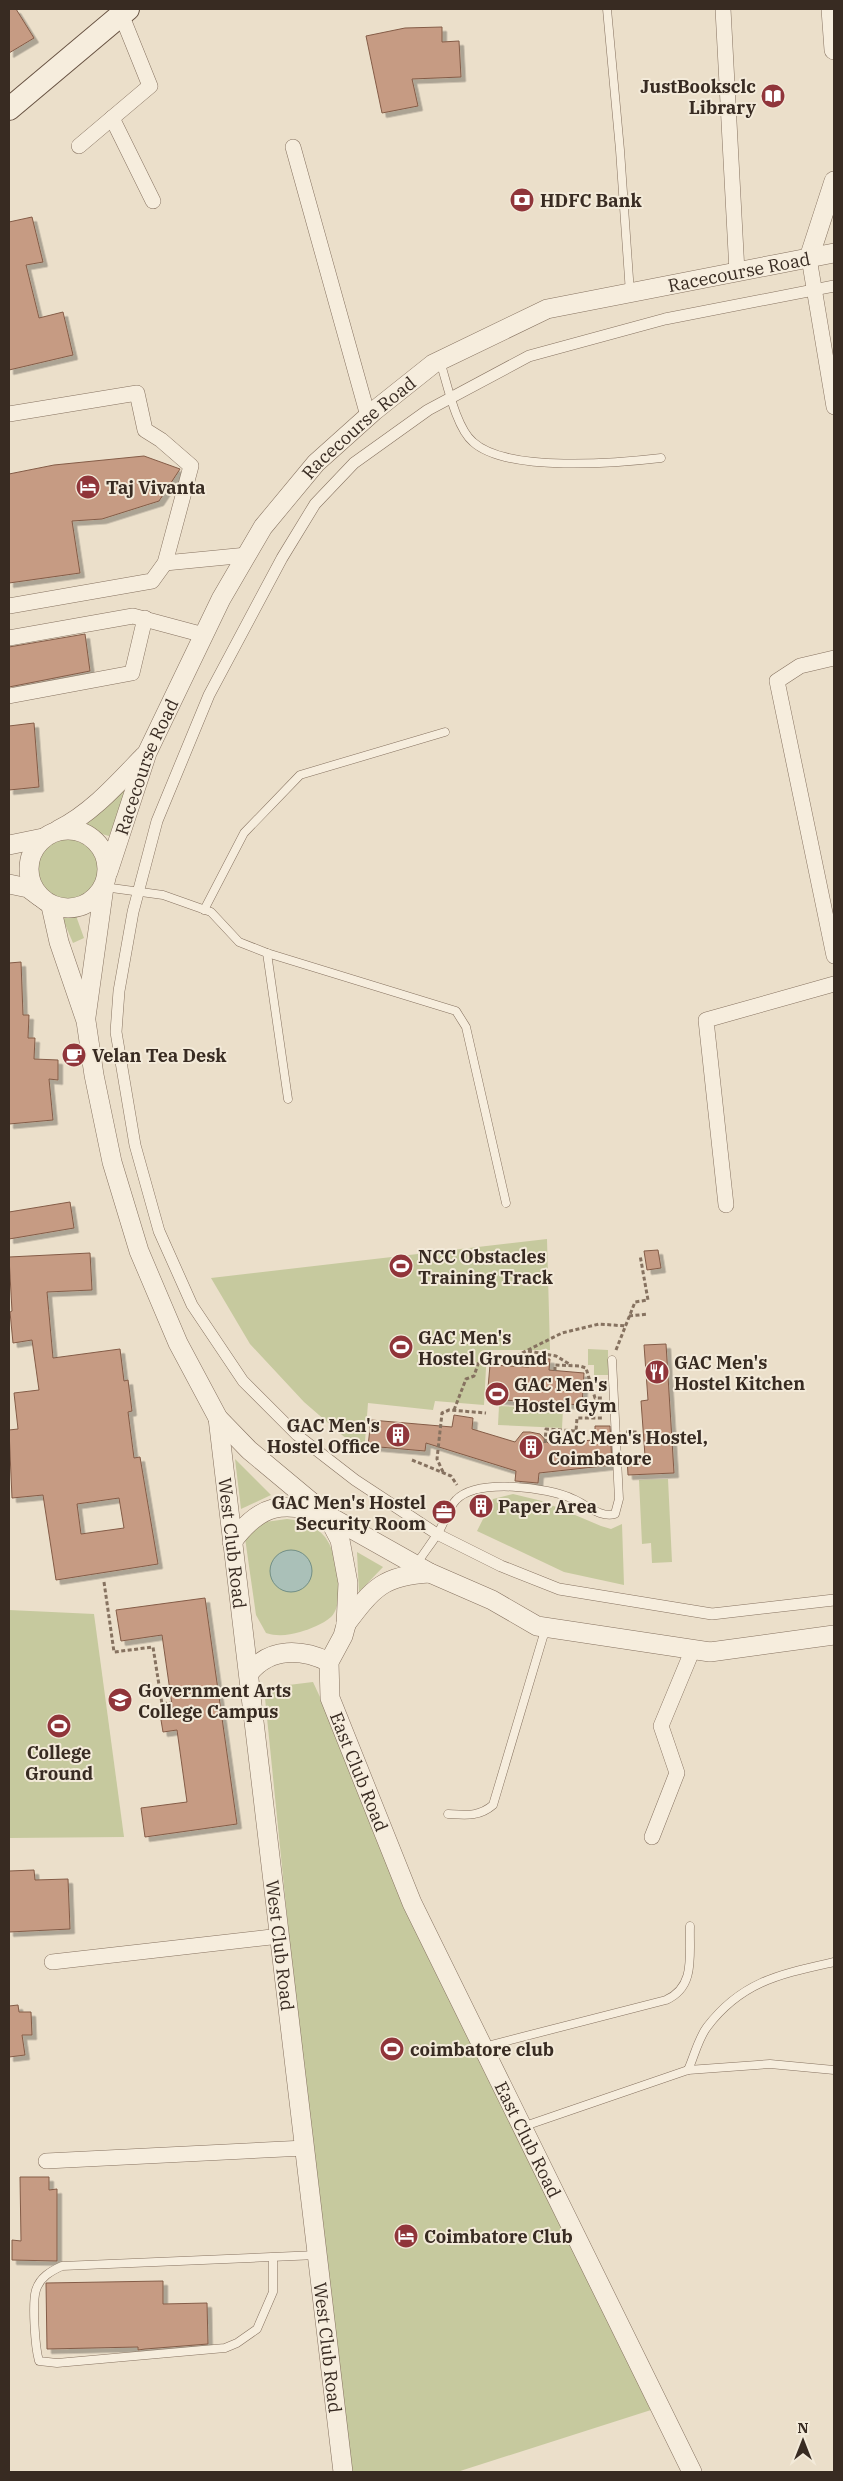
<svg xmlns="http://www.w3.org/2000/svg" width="843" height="2481" viewBox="0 0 843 2481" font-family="'IBM Plex Serif',serif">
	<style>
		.green { fill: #c6c99e }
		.water { fill: #aac0b8; stroke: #718e85 }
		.building { fill: #c69b83; stroke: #845c47; fill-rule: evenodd; filter: url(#shadow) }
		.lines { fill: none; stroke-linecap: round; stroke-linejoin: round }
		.service-casing { stroke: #867260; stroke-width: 9 }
		.pedestrian-casing { stroke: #867260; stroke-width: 12 }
		.minor-casing { stroke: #867260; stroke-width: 16 }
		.tertiary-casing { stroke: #867260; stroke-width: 20 }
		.secondary-casing { stroke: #685343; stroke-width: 24 }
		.path { stroke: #867260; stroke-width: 3; stroke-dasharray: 4 2.5; stroke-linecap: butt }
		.service { stroke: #f6eddd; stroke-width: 8 }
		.pedestrian { stroke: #f6eddd; stroke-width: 11 }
		.minor { stroke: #f6eddd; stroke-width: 15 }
		.tertiary { stroke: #f6eddd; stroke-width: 19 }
		.secondary { stroke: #f6eddd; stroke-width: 22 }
		.labels { text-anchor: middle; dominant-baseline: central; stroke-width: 4; stroke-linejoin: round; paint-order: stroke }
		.poi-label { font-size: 18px; font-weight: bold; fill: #382b22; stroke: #f3ead9; text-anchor: start }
		.street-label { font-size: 18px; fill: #382b22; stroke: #f3ead9 }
	</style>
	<defs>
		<filter id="shadow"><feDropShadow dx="4.5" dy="4.5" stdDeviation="0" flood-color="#0004"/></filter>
	</defs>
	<rect width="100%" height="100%" fill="#ebdfca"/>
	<g class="green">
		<path d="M135 771 109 836 95 832 86 822Z"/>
		<circle cx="68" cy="869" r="33"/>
		<path d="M75 913 84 938 73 943 62 917Z"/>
		<path d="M547 1239 550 1350H487L484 1405 435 1401 433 1410 368 1403 364 1454 304 1402 250 1344 211 1278Z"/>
		<path d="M588 1349 608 1350V1375H594V1365H588Z"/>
		<path d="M499 1406 563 1409 562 1428 498 1425Z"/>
		<path d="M235 1459 271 1495 241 1509Z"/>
		<path d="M668 1479 672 1562 652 1563 651 1543 642 1544 639 1480Z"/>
		<path d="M513 1494 542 1501 601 1526 611 1529 622 1524 624 1585 564 1572 477 1531 493 1499Z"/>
		<path d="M287 1519C301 1520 316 1526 325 1537 337 1552 346 1602 331 1617 323 1624 310 1629 300 1632 289 1635 278 1637 266 1633L256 1615 245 1538 246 1533 265 1522Z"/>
		<path d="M357 1552 383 1567 359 1592Z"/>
		<path d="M9 1610 94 1614 124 1837 9 1838Z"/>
		<path d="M313 1682 651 2410 457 2472H343L264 1688Z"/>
	</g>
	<circle class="water" cx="291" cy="1571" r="21"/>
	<g class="building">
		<path d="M9 9H16L34 38 9 53Z"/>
		<path d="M442 27V42L459 41 461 77 412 79 418 106 382 113 366 36 405 28Z"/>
		<path d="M32 217 43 262 26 265 39 318 63 312 73 355 9 370V222Z"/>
		<path d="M144 456 180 469 159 501 102 519 72 521 80 573 9 583V474L54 465Z"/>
		<path d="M85 634 90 671 9 687V647Z"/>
		<path d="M34 723 39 787 9 790V726Z"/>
		<path d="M21 962 23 1015H29L28 1038H35L34 1059 58 1060V1080L49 1079 53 1120 9 1124V963Z"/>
		<path d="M70 1202 74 1228 9 1239V1212Z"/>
		<path d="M658 1250 661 1268 647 1270 644 1251Z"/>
		<path d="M90 1253 92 1290 47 1292 53 1358 120 1349 124 1381 128 1380 132 1411 128 1412 134 1458 140 1457 158 1564 56 1580 43 1495 12 1498 9 1430 18 1429 14 1393 39 1390 32 1340 13 1343 10 1312 12 1311 9 1257ZM119 1498 124 1528 81 1534 77 1504Z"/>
		<path d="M666 1344 674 1473 628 1475 627 1456H645L641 1401 648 1400 644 1345Z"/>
		<path d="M530 1358 550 1359 549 1370 584 1373 582 1405 487 1399 490 1365 529 1367Z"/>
		<path d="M454 1415 473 1418 472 1429 515 1442 523 1432H530L540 1434 548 1443 595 1440V1426H610L612 1465 539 1473 538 1483 515 1481 516 1471 426 1443 425 1451 368 1446 371 1420 452 1427Z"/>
		<path d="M205 1598 237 1824 145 1837 141 1808 187 1802 177 1730 163 1732 160 1714 173 1712 162 1635 121 1641 116 1610Z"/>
		<path d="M34 1870 35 1880 68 1879 70 1929 9 1932V1871Z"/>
		<path d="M18 2005 19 2012H31L32 2035H22L25 2055 9 2057V2006Z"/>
		<path d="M20 2177H49V2190L57 2189V2261L12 2260V2240L21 2241Z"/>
		<path d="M163 2281V2304L207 2303 208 2344 145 2349 138 2350V2347L47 2349 46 2283Z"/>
	</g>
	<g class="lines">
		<defs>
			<g id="service">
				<path d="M607 9 620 150 630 293"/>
				<path d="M440 361C447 383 456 428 473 442 507 473 618 463 661 458"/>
				<path d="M104 887 163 895 211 912 239 942 267 953 456 1011 466 1027 506 1203"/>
				<path d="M204 910 244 833 300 775 445 732"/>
				<path d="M267 953 288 1099"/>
				<path d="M416 1565C423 1554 431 1544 438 1533 444 1524 448 1508 456 1500 477 1478 548 1487 573 1499 587 1505 600 1518 615 1514L619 1499 612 1360"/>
				<path d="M448 1814C466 1815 479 1817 493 1805L543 1637 548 1628"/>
				<path d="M483 2047 666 2000C696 1987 689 1955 690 1926"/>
				<path d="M688 2070C694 2057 698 2039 707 2027 742 1981 781 1974 834 1962"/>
				<path d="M522 2127 688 2070 770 2064 834 2070"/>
				<path d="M273 2257V2292L257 2329 237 2343 225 2348 57 2363 39 2361C35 2347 32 2303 36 2290 40 2277 51 2271 62 2266L317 2255"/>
			</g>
			<path id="pedestrian" d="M834 286 665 319 529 356 428 410 354 463 315 504 282 558 209 695 157 821 133 912 119 991 116 1032 135 1145 159 1231 192 1305 243 1381 297 1435 355 1480 437 1534 501 1566 559 1589 712 1614 834 1600"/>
			<g id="minor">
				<path d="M723 9 737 272"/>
				<path d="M112 118 153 201"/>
				<path d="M79 146 150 86 121 14"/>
				<path d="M293 147 368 416"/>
				<path d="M809 258 834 407"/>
				<path d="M9 414 137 393 145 430 161 440 191 466 165 563 152 581 9 606"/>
				<path d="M165 563 247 555"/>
				<path d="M9 638 133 616 204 635"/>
				<path d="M834 658 800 666 777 681 834 956"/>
				<path d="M9 696 132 673 145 618"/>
				<path d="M726 1205 706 1020 834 984"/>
				<path d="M652 1837 677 1773 661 1726 693 1649"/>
				<path d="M52 1962 280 1936"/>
				<path d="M46 2161 305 2148"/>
			</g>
			<g id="tertiary">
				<path d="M831 9 834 50"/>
				<path d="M809 258 834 181"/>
				<circle cx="68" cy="869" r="39"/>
				<path d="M58 830C92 813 118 783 144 756"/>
				<path d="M9 845 43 838"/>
				<path id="s1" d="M108 872 147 753 221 599 263 527 316 463 374 411 433 364 547 309 834 253"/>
				<path d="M9 884 28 888 40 897"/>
				<path d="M51 906 59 942 86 1021 94 1075 112 1162 139 1251 178 1343 218 1418 249 1450 327 1515 430 1573 492 1600 537 1626 710 1652 834 1635"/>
				<path d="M86 1017 104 887"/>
				<path id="s2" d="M218 1418 343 2472"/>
				<path id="s3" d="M232 1542C260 1504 283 1500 327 1515L340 1540 348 1583 346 1625 343 1636 329 1662 330 1698 412 1903 692 2472"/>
				<path d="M346 1624C373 1588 384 1575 430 1573"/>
				<path d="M250 1672C271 1647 302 1649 329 1662"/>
			</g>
			<path id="secondary" d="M9 109 128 9"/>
		</defs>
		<use href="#service" class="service-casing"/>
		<use href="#pedestrian" class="pedestrian-casing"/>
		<use href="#minor" class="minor-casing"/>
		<use href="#tertiary" class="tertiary-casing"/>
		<use href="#secondary" class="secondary-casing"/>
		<g class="path">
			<path d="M629 1316 648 1314"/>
			<path d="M616 1350 635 1302 648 1300 640 1255"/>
			<path d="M528 1351 556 1356 571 1365"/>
			<path d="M555 1371V1365L580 1366 586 1368 595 1398H603"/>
			<path d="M454 1410 466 1379 474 1376 480 1358H512L562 1333 599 1324 626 1326"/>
			<path d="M626 1432H638"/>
			<path d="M545 1443 546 1429 576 1431 577 1418H604"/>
			<path d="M412 1460 451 1476 457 1485"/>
			<path d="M443 1472 437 1459 442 1413 449 1410 486 1413"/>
			<path d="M104 1582 114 1652 153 1647 162 1704 170 1703 171 1712"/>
		</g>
		<use href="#service" class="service"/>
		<use href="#pedestrian" class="pedestrian"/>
		<use href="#minor" class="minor"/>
		<use href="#tertiary" class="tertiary"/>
		<use href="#secondary" class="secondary"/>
	</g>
	<defs>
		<symbol id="library-disc" viewBox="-11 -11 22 22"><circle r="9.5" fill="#90353a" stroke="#f3ead9"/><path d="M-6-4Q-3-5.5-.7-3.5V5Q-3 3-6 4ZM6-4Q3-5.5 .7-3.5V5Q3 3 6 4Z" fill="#fff"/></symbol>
		<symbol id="bank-disc" viewBox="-11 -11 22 22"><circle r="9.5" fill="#90353a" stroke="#f3ead9"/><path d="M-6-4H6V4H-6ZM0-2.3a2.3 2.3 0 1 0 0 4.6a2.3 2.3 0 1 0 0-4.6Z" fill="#fff"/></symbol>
		<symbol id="hotel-disc" viewBox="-11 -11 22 22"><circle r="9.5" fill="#90353a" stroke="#f3ead9"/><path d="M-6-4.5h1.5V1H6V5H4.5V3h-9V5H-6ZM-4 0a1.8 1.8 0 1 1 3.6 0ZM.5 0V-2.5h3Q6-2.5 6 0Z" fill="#fff"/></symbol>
		<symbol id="cafe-disc" viewBox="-11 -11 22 22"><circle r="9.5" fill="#90353a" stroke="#f3ead9"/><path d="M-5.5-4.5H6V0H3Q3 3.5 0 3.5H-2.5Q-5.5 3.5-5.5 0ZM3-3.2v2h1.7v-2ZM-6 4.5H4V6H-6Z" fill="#fff"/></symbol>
		<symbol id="stadium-disc" viewBox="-11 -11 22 22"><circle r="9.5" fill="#90353a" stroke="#f3ead9"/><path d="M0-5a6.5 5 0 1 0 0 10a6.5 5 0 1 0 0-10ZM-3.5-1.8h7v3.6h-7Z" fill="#fff"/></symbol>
		<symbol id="restaurant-disc" viewBox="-11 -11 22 22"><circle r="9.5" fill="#90353a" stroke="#f3ead9"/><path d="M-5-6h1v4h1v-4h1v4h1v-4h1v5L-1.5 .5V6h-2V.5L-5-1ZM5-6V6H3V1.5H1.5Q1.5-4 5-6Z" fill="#fff"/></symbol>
		<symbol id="building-disc" viewBox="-11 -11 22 22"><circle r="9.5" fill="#90353a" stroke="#f3ead9"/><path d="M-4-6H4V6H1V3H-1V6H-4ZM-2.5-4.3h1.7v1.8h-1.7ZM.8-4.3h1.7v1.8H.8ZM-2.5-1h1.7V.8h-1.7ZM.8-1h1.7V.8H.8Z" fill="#fff"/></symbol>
		<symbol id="office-disc" viewBox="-11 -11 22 22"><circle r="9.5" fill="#90353a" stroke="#f3ead9"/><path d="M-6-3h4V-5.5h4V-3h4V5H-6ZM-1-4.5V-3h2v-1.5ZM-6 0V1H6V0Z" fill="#fff"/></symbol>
		<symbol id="university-disc" viewBox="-11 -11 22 22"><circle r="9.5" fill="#90353a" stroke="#f3ead9"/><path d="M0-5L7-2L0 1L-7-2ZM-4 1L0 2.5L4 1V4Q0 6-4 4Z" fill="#fff"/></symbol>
	</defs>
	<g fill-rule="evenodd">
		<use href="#library-disc" x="759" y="82" width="28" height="28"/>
		<use href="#bank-disc" x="508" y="186" width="28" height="28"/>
		<use href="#hotel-disc" x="74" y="473" width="28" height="28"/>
		<use href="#cafe-disc" x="60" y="1041" width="28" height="28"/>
		<use href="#stadium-disc" x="387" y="1252" width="28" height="28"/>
		<use href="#stadium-disc" x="387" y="1333" width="28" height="28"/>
		<use href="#restaurant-disc" x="643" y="1358" width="28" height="28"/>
		<use href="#stadium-disc" x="483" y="1380" width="28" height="28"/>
		<use href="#building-disc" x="384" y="1421" width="28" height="28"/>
		<use href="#building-disc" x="517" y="1433" width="28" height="28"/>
		<use href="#building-disc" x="467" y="1492" width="28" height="28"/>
		<use href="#office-disc" x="430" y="1498" width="28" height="28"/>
		<use href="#university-disc" x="106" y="1686" width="28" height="28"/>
		<use href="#stadium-disc" x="45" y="1712" width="28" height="28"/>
		<use href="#stadium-disc" x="378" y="2035" width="28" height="28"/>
		<use href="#hotel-disc" x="392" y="2222" width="28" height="28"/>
	</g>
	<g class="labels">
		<g class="poi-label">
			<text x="756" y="86" text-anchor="end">JustBooksclc<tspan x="756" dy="21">Library</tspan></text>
			<text x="540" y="200">HDFC Bank</text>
			<text x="106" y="487">Taj Vivanta</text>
			<text x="92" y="1055">Velan Tea Desk</text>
			<text x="418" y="1256">NCC Obstacles<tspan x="418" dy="21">Training Track</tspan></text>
			<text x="418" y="1337">GAC Men's<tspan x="418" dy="21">Hostel Ground</tspan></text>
			<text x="674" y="1362">GAC Men's<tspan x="674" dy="21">Hostel Kitchen</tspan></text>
			<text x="514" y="1384">GAC Men's<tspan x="514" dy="21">Hostel Gym</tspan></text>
			<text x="380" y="1425" text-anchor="end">GAC Men's<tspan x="380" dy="21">Hostel Office</tspan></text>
			<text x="548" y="1437">GAC Men's Hostel,<tspan x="548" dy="21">Coimbatore</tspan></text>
			<text x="426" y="1502" text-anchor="end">GAC Men's Hostel<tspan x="426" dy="21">Security Room</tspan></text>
			<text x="498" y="1506">Paper Area</text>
			<text x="138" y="1690">Government Arts<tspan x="138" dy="21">College Campus</tspan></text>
			<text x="59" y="1752" text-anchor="middle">College<tspan x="59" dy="21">Ground</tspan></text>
			<text x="410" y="2049">coimbatore club</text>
			<text x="424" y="2236">Coimbatore Club</text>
		</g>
		<g class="street-label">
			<text stroke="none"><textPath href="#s1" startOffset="938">Racecourse Road</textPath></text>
			<text stroke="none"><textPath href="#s1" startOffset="518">Racecourse Road</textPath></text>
			<text stroke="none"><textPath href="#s1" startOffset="112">Racecourse Road</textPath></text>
			<text stroke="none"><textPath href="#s2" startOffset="126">West Club Road</textPath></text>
			<text stroke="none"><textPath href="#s3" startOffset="379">East Club Road</textPath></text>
			<text stroke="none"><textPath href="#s2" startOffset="531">West Club Road</textPath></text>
			<text stroke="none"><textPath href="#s3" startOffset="784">East Club Road</textPath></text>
			<text stroke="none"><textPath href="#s2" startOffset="936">West Club Road</textPath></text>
		</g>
	</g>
	<rect width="843" height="2481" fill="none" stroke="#382b22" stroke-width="20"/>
	<g transform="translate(803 2441)" stroke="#f3ead9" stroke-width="4" paint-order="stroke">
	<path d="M0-4L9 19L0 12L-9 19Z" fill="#382b22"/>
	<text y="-8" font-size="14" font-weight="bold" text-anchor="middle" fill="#382b22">N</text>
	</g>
</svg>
